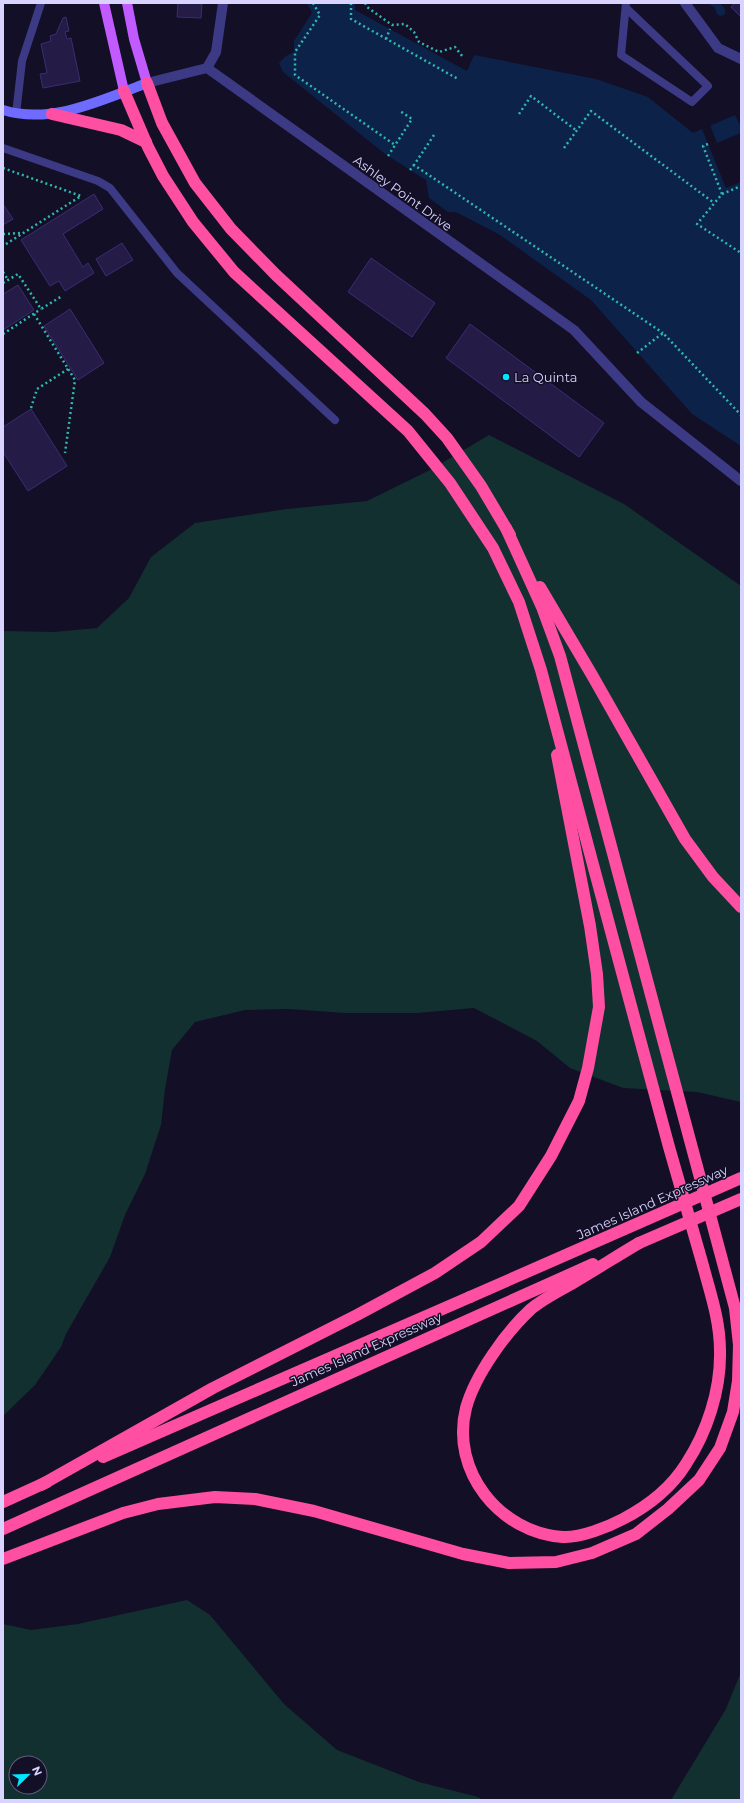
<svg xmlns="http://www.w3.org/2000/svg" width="744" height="1803" viewBox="0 0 744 1803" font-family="Montserrat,sans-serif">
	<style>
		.green { fill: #12302f; fill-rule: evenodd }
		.water { fill: #0c2248 }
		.pier { fill: #130f26 }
		.building { fill: #241b47; stroke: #3b2d73 }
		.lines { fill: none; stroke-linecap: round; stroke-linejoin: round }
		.path { stroke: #2fb8b0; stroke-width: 2.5; stroke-dasharray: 2 3; stroke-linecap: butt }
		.lane { stroke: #3d3a85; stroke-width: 8 }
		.street { stroke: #3d3a85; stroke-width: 10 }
		.secondary { stroke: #6f6bff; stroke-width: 10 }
		.primary { stroke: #c25bff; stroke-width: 10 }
		.highway { stroke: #ff4fa3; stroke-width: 12 }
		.highway-bridge { stroke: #ff4fa3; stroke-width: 12 }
		.poi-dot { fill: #00e5ff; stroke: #130f26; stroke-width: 1.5 }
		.labels { text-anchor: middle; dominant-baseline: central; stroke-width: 3; stroke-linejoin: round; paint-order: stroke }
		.street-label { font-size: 13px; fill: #d9d4ff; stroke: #130f26 }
		.poi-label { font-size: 13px; fill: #d9d4ff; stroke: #130f26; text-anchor: start }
	</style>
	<rect width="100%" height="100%" fill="#130f26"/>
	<g class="green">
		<path d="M489 435 624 504 741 586V1102L697 1092 623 1088 570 1068 537 1041 474 1008 417 1013H345L289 1009 245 1010 195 1022 172 1050 165 1089 161 1125 145 1174 125 1215 110 1257 66 1334 61 1347 35 1385 3 1416V631L54 632 97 628 129 598 151 557 195 523 287 509 367 501 430 470Z"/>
		<path d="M187 1600 210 1615 284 1704 337 1750 419 1782 478 1797 483 1800H3V1624L31 1630 78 1624ZM16 1763H40V1787H16Z"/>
		<path d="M741 1672V1800H671L726 1709Z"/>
	</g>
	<g class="water">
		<path d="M307 3H355V10L467 71 474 55 596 79 648 97 693 133 735 115 741 127V446L692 414 591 300 500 235 456 212H448L429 198 426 180 385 154 283 72 279 63 286 56 294 52V41L312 13Z"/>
		<path d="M708 3H720L725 9V14L721 16 718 15 714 7Z"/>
	</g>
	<path class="pier" d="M710 125 717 143 741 133V182L726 188 702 129Z"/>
	<g class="building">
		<path d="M178 3H202L201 18 177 17Z"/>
		<path d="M735 3H741V17L731 7Z"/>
		<path d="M66 17 69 31 65 32 67 39 71 38 80 81 43 88 40 74 47 73 41 44 51 41 50 36 56 34 63 18Z"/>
		<path d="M94 194 103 209 63 234 83 267 88 263 94 273 65 291 59 281 50 286 21 240Z"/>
		<path d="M3 204 13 219 3 225Z"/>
		<path d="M122 243 133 260 106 276 96 259Z"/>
		<path d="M371 258 435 303 412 337 348 292Z"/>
		<path d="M18 285 34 310 3 330V294Z"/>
		<path d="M70 309 104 363 78 380 44 326Z"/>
		<path d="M470 324 604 423 579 457 446 358Z"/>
		<path d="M31 409 67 466 28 491 3 452V427Z"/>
	</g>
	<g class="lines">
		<g class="path">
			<path d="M313 3 320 15 295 52V75L395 145"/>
			<path d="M351 3V19L458 79"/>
			<path d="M365 3 367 7 392 25 405 24 414 32 419 42 439 52 455 47 463 57"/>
			<path d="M386 39 390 29"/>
			<path d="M519 114 531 96 577 131"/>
			<path d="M434 135 414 165 663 333"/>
			<path d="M708 144 703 146 722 194 697 224 741 253"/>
			<path d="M564 148 591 111 714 203"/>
			<path d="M388 156 412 119 400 111"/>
			<path d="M3 168 81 196 3 246"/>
			<path d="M410 170 414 165"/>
			<path d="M722 194 741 186"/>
			<path d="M3 234 22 233"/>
			<path d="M3 272 8 280"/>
			<path d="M3 283 18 274 41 309 62 296"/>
			<path d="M34 314 75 380 65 453"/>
			<path d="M3 334 41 309"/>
			<path d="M637 353 663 333 741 415"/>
			<path d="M31 408 37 389 68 369"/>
		</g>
		<g class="lane">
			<path d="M626 3 621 55 692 102 708 86 627 9"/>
			<path d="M16 114 22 61 41 3"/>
			<path d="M3 148 98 181 110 188 177 273 335 420"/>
		</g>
		<g class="street">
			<path d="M685 3 718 48 741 59"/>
			<path d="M207 68 216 52 223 3"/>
			<path d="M147 83 207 68 574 330 641 402 741 481"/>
		</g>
		<path class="secondary" d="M3 110C51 125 102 100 147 83"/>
		<g class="primary">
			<path d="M104 3 124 91"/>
			<path d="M127 3 134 39 147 83"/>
		</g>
		<g class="highway">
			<path d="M147 83 162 123 195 183 231 229 276 275 425 414 447 438 481 486 510 535"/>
			<path d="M124 91 148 147 163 176 193 222 234 272 408 431 450 483 493 548 519 602 541 670C584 829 625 988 669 1147 680 1185 691 1224 702 1262 710 1292 720 1320 720 1351 721 1390 707 1432 686 1464 671 1488 648 1506 623 1519 608 1527 580 1538 563 1537 500 1533 450 1471 466 1408 475 1375 506 1332 531 1309 543 1299 559 1291 573 1283 595 1270 617 1256 639 1243"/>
			<path d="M52 114 121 130 146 142"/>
			<path d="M540 587 592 675 685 839 713 877 741 907"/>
			<path d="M103 1457 470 1297"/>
			<path d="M41 1485 213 1388 357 1315 435 1273 481 1242 519 1206 551 1156 579 1101 588 1068 599 1007 597 974 590 926 557 755"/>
			<path d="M3 1502 47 1482"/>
			<path d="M3 1529 593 1264"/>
			<path d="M3 1559 123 1513 158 1504 215 1497 255 1499 314 1511 463 1554 509 1563 556 1562 592 1553 636 1534 668 1509 699 1480 720 1448 733 1412 738 1381 739 1345 735 1308 560 656 542 607 506 528"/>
		</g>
		<g class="highway-bridge">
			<path d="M639 1243 741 1199"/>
			<path d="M470 1297 741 1178"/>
		</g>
	</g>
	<circle class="poi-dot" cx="506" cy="377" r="4"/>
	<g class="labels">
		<g class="street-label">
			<text transform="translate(403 193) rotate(36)">Ashley Point Drive</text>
			<text transform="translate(652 1202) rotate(-24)">James Island Expressway</text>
			<text transform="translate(366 1349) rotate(-24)">James Island Expressway</text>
		</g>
		<g class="poi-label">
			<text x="514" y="377">La Quinta</text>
		</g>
	</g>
	<rect width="744" height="1803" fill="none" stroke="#d9d4ff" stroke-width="8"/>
	<g transform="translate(28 1775) rotate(67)"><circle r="19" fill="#130f26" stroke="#625e7d"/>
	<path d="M0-3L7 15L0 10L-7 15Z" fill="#00e5ff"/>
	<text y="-6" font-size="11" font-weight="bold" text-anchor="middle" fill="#d9d4ff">N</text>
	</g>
</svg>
